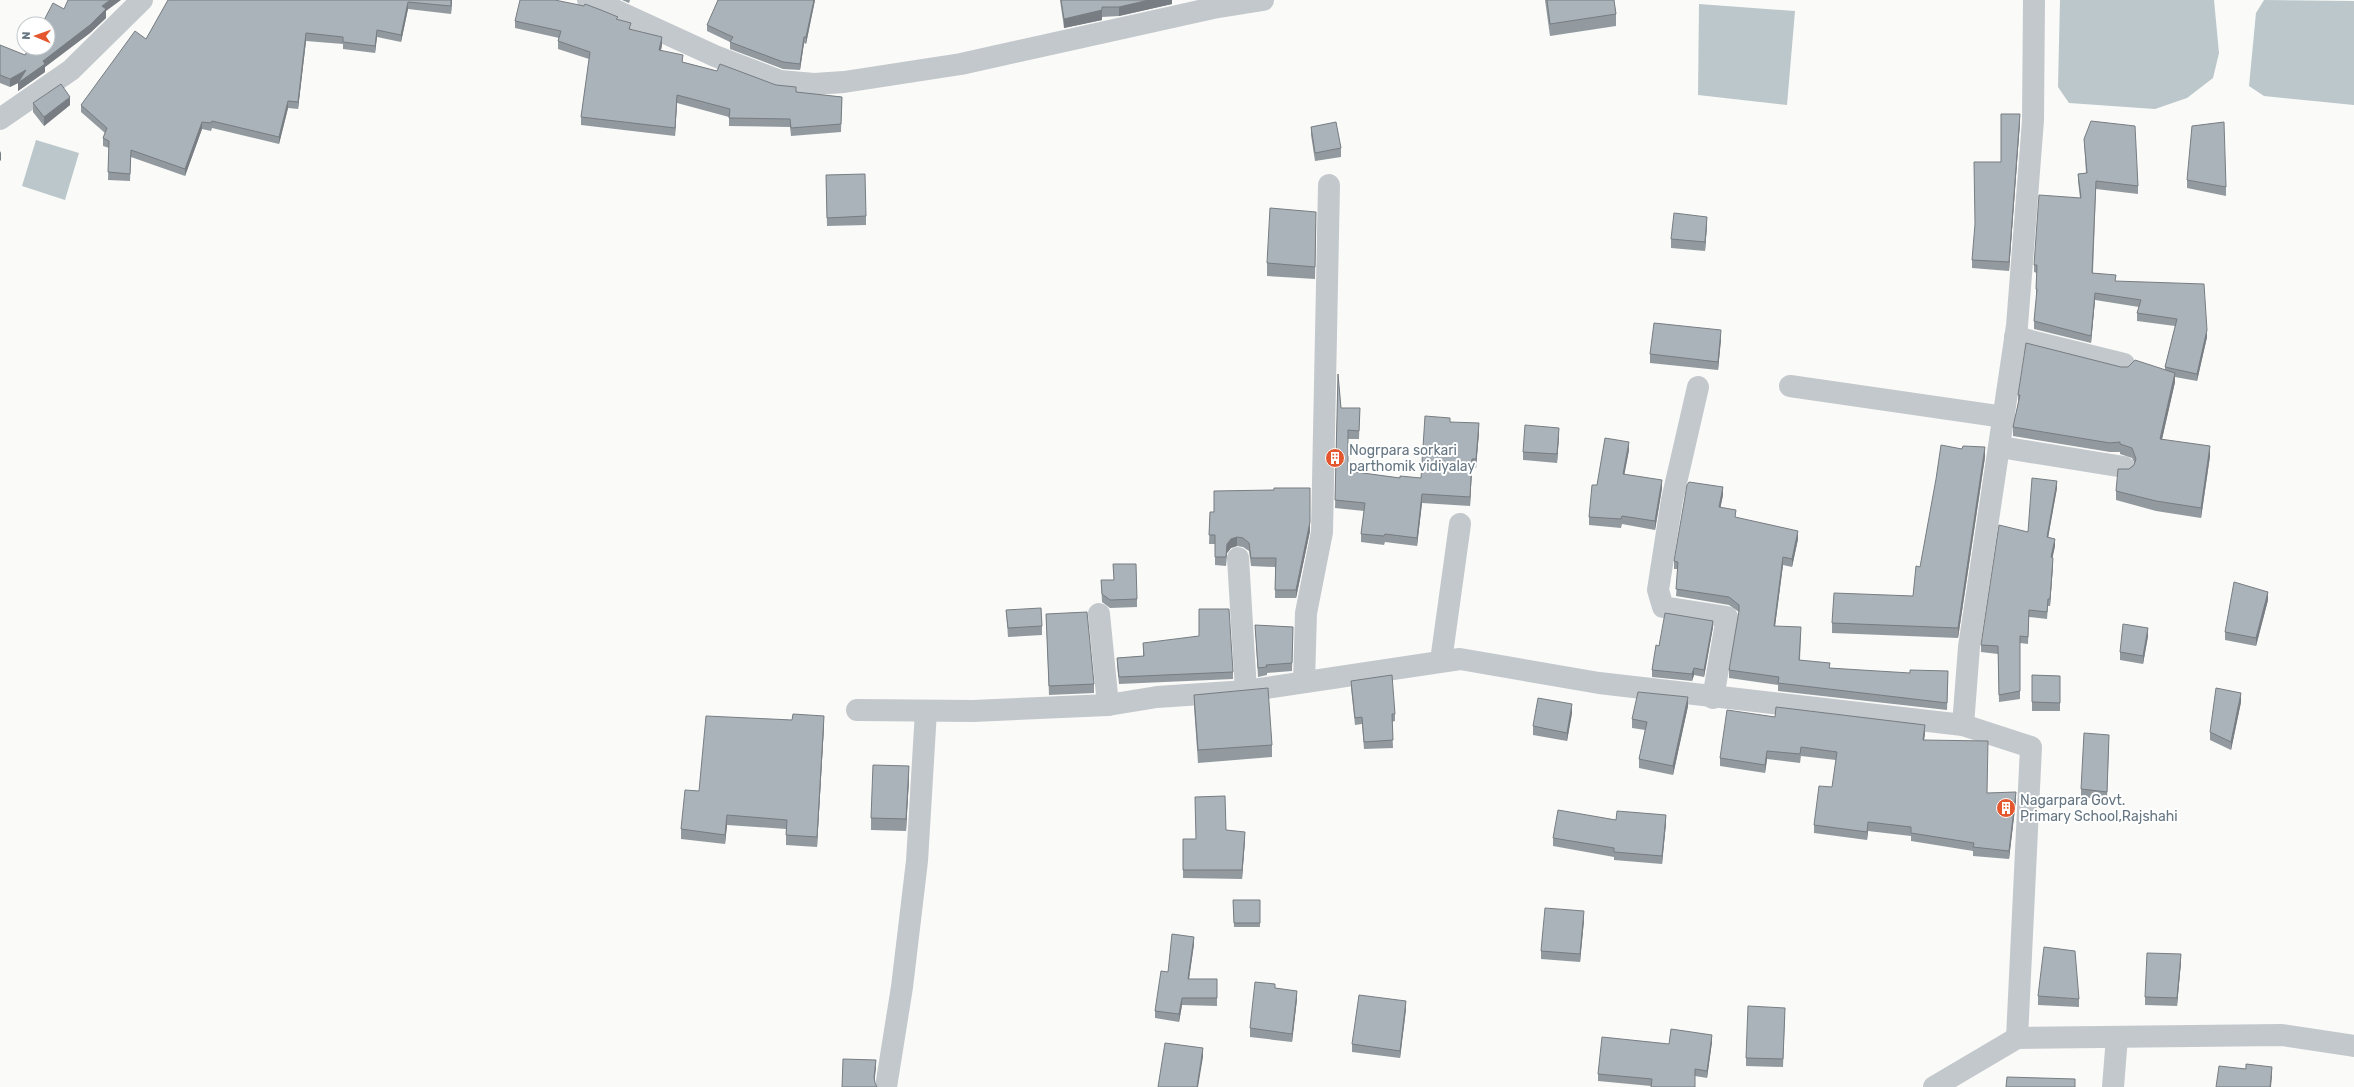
<svg xmlns="http://www.w3.org/2000/svg" width="2354" height="1087" viewBox="0 0 2354 1087" font-family="Rubik,sans-serif">
	<style>
		.water { fill: #bbc7cb }
		.lines { fill: none; stroke-linecap: round; stroke-linejoin: round }
		.street { stroke: #c3c8cc; stroke-width: 22 }
		.wall { fill: #929a9f }
		.shaded-wall { fill: #777d82 }
		.building { fill: #aab3b9; stroke: #777d82 }
		.labels { text-anchor: middle; dominant-baseline: central; stroke-width: 4; stroke-linejoin: round; paint-order: stroke }
		.poi-label { font-size: 14px; fill: #657683; stroke: #fff; text-anchor: start }
	</style>
	<rect width="100%" height="100%" fill="#fafaf8"/>
	<g class="water">
		<path d="M2060 0H2214L2219 53 2213 78 2187 98 2155 109 2069 103 2058 87Z"/>
		<path d="M2264 0 2354 1V105L2264 96 2249 86 2256 13Z"/>
		<path d="M1699 4 1795 11 1787 105 1698 95Z"/>
		<path d="M36 140 79 153 65 200 22 186Z"/>
	</g>
	<g class="lines">
		<g class="street">
			<path d="M588 0 606 6 715 56 780 81 814 84 844 82 961 64 1213 8 1263 0"/>
			<path d="M0 119 71 70 142 0"/>
			<path d="M2015 337 2124 364"/>
			<path d="M1790 386 2004 417"/>
			<path d="M1698 387 1672 500 1658 590 1663 607 1727 617 1713 698"/>
			<path d="M2000 447 2124 467"/>
			<path d="M1238 558 1246 691"/>
			<path d="M1099 614 1108 705"/>
			<path d="M1441 661 1460 524"/>
			<path d="M1304 682 1306 613 1322 532 1329 185"/>
			<path d="M857 710 973 711 1108 705 1157 697 1246 691 1460 659 1599 683 1963 725"/>
			<path d="M2017 1038 2031 747 1963 725 1969 647 2017 326 2033 120 2034 0"/>
			<path d="M886 1087 902 987 917 861 926 711"/>
			<path d="M1934 1087 2017 1038 2282 1035 2354 1046"/>
			<path d="M2113 1087 2117 1037"/>
		</g>
	</g>
	<g class="wall">
		<path d="M168 0H452L451 14 408 9 401 42 377 37 375 53 343 49V44L306 41 298 109 288 108 279 144 212 128 211 131 202 129 185 176 131 157 130 181 108 180 109 148 103 146V138L105 133 81 112V105L146 39Z"/>
		<path d="M622 0H630L629 3Z"/>
		<path d="M718 0H815L806 44 804 43 800 70 783 69 730 49V42L707 31V25Z"/>
		<path d="M1060 0H1172V4L1119 16 1102 17V20L1064 28Z"/>
		<path d="M1545 0H1614L1616 14V26L1550 36Z"/>
		<path d="M64 9 106 11V18L90 33 45 67V72L18 91V83L10 87 0 83V45L25 55Z"/>
		<path d="M618 20 631 29 662 45 661 50 683 62 717 71 776 85 796 92 842 97 841 132 791 136 790 127 729 126V117L677 103 675 136 581 125V117L589 59 558 49V41L559 38 515 28V21Z"/>
		<path d="M33 103 70 105 44 126 33 112Z"/>
		<path d="M2020 122 2009 271 1972 268V260L2001 162Z"/>
		<path d="M1311 127 1341 148V157L1315 161 1311 135Z"/>
		<path d="M2084 139 2138 186V194L2096 189 2093 273 2116 281 2207 337 2197 381 2175 377V382L2162 439 2210 456 2201 518 2156 511 2116 500V491L2129 469 2134 465 2135 464 2132 458 2120 454V452H2110L2013 436V427L2018 404V395L2121 367 2165 370V367L2175 326 2137 321V313L2139 307 2095 300 2091 343 2034 329V321L2037 296H2036V289L2037 273 2034 272V265L2080 198 2078 181V174L2086 173Z"/>
		<path d="M826 175 866 216V225L827 226Z"/>
		<path d="M2187 180 2226 187V196L2187 188Z"/>
		<path d="M1316 224 1315 279 1267 276V263Z"/>
		<path d="M1707 225 1705 251 1671 248V239Z"/>
		<path d="M1721 339 1718 370 1650 363V354Z"/>
		<path d="M1338 374 1341 408H1360L1359 439H1348V471L1400 478H1421L1450 422 1479 432 1476 468H1472L1470 506 1422 503 1417 546 1385 542 1384 545 1361 542V534L1364 511 1335 508Z"/>
		<path d="M1559 436 1557 463 1523 460V452Z"/>
		<path d="M1629 450 1624 474 1662 488 1655 530 1622 524 1621 528 1589 525V517L1597 485Z"/>
		<path d="M1985 457 1958 638 1832 633V623L1913 596 1920 567Z"/>
		<path d="M2057 488 2048 537 2055 546 2052 558 2053 565 2050 606H2048L2047 619 2029 617 2028 644 2020 643V699L1999 702 1998 654 1981 652V645L2028 532Z"/>
		<path d="M1723 495 1720 508 1736 518 1798 539 1792 567 1783 565 1775 626 1801 635 1800 660 1830 668 1948 679 1947 710 1778 691V685L1729 678V670L1739 615V612L1729 605 1676 596 1678 569H1674V561Z"/>
		<path d="M1210 512 1310 531 1296 598H1275V567L1251 566 1249 551 1243 547 1237 546 1231 548 1227 553 1226 566 1215 565V544H1209Z"/>
		<path d="M1113 564 1137 599V607L1110 608 1102 602 1101 580H1114Z"/>
		<path d="M2268 600 2256 646 2225 640V632Z"/>
		<path d="M1006 610 1042 626V635L1008 637Z"/>
		<path d="M1046 614 1094 684V693L1049 695Z"/>
		<path d="M1255 625 1293 627 1292 671 1267 673V675L1258 677Z"/>
		<path d="M1713 627 1704 677 1694 675 1692 681 1652 677V670Z"/>
		<path d="M2148 636 2143 664 2120 660V652Z"/>
		<path d="M1143 643 1233 672V679L1119 684 1117 665V658L1143 656Z"/>
		<path d="M2032 675 2060 676V711H2032Z"/>
		<path d="M1351 681 1395 714V721L1392 722 1393 748 1364 749 1362 724 1355 725 1351 688Z"/>
		<path d="M1194 695 1272 745V757L1198 763 1194 707Z"/>
		<path d="M2241 702 2231 750 2210 740V732Z"/>
		<path d="M1688 706 1673 775 1639 768V759L1645 730 1632 728V719Z"/>
		<path d="M1572 713 1567 741 1533 735V726Z"/>
		<path d="M1775 717 1925 733 1924 740 1987 793 2016 800 2009 859 1973 856V851L1911 841V836L1868 831 1867 840 1814 833V825L1832 787 1836 760 1801 756 1800 763 1767 759 1765 773 1720 766V758Z"/>
		<path d="M824 726 817 847 786 845V829L727 825 725 844 681 839V829L699 791Z"/>
		<path d="M2109 743 2107 800 2081 797V789Z"/>
		<path d="M909 779 906 831 871 830V818Z"/>
		<path d="M1616 820 1666 823 1662 864 1614 860V857L1553 846V838Z"/>
		<path d="M1226 830 1245 840 1242 879 1183 878V839H1196Z"/>
		<path d="M1233 900H1260V927H1234Z"/>
		<path d="M1584 920 1580 962 1541 959V951Z"/>
		<path d="M1194 944 1189 979H1217V1006L1182 1005 1179 1022 1155 1018V1011L1168 972Z"/>
		<path d="M2181 962 2177 1006 2145 1005V997Z"/>
		<path d="M1275 988 1297 999 1292 1042 1250 1037V1028Z"/>
		<path d="M2038 996 2079 999V1007L2038 1005Z"/>
		<path d="M1406 1009 1400 1058 1352 1052V1044Z"/>
		<path d="M1785 1016 1783 1067 1746 1066V1058Z"/>
		<path d="M1712 1042 1707 1078 1695 1076 1651 1086 1598 1081V1074L1669 1044Z"/>
	</g>
	<g class="shaded-wall">
		<path d="M110 0H121L106 11V18L90 33 45 67V72L18 91V83L10 87V79L43 61 102 6Z"/>
		<path d="M451 0H452L451 14Z"/>
		<path d="M814 0H815L806 44V37Z"/>
		<path d="M1149 0H1172V4L1119 16V7Z"/>
		<path d="M408 2V9L401 42V35Z"/>
		<path d="M1102 10V20L1064 28V19Z"/>
		<path d="M377 30V37L375 53V46Z"/>
		<path d="M306 33V41L298 109V102Z"/>
		<path d="M662 37V45L659 58V50Z"/>
		<path d="M804 37V43L800 70V64Z"/>
		<path d="M677 95V103L675 136V128Z"/>
		<path d="M70 97V105L44 126V117Z"/>
		<path d="M288 101V108L279 144V137Z"/>
		<path d="M2020 114V122L2009 271V262Z"/>
		<path d="M202 122V129L185 176V169Z"/>
		<path d="M1 151V160L0 161V153Z"/>
		<path d="M1707 217V225L1705 251V242Z"/>
		<path d="M2095 293V300L2091 343V336Z"/>
		<path d="M1721 330V339L1718 370V362Z"/>
		<path d="M2207 330V337L2197 381V374Z"/>
		<path d="M2175 373V382L2160 448V439Z"/>
		<path d="M1479 423V432L1476 468V459Z"/>
		<path d="M1559 428V436L1557 463V454Z"/>
		<path d="M1629 442V450L1623 482V474Z"/>
		<path d="M2210 446V456L2201 518V508Z"/>
		<path d="M1985 447V457L1958 638V628Z"/>
		<path d="M1472 459V468L1470 506V497Z"/>
		<path d="M1662 480V488L1655 530V521Z"/>
		<path d="M2057 481V488L2047 544V537Z"/>
		<path d="M1723 487V495L1719 515V507Z"/>
		<path d="M1310 488V531L1296 598V590Z"/>
		<path d="M1422 494V503L1417 546V538Z"/>
		<path d="M1798 531V539L1792 567V559Z"/>
		<path d="M1237 537V546L1231 548 1227 553 1226 566 1227 544 1231 539Z"/>
		<path d="M2055 539V546L2051 565V557Z"/>
		<path d="M1783 557V565L1774 634V626Z"/>
		<path d="M2053 558V565L2050 606V599Z"/>
		<path d="M2268 592V600L2256 646V638Z"/>
		<path d="M1713 621V627L1704 677V670Z"/>
		<path d="M2148 628V636L2143 664V656Z"/>
		<path d="M1694 668V675L1692 681V674Z"/>
		<path d="M2241 693V702L2231 750V742Z"/>
		<path d="M1688 697V706L1673 775V766Z"/>
		<path d="M1572 704V713L1567 741V733Z"/>
		<path d="M824 716V726L817 847V837Z"/>
		<path d="M1925 725V733L1923 748V740Z"/>
		<path d="M1767 751V759L1765 773V765Z"/>
		<path d="M909 766V779L906 831V819Z"/>
		<path d="M2016 792V800L2009 859V851Z"/>
		<path d="M727 815V825L725 844V835Z"/>
		<path d="M1666 815V823L1662 864V856Z"/>
		<path d="M1868 822V831L1867 840V832Z"/>
		<path d="M1245 832V840L1242 879V870Z"/>
		<path d="M1584 911V920L1580 962V954Z"/>
		<path d="M1194 937V944L1188 986V979Z"/>
		<path d="M2181 954V962L2177 1006V998Z"/>
		<path d="M1297 991V999L1292 1042V1034Z"/>
		<path d="M1182 998V1005L1179 1022V1014Z"/>
		<path d="M1406 1001V1009L1400 1058V1051Z"/>
		<path d="M1712 1035V1042L1707 1078V1071Z"/>
		<path d="M1203 1048V1057L1198 1087H1197Z"/>
		<path d="M876 1060V1068L874 1085V1077Z"/>
		<path d="M2272 1067V1076L2271 1087H2270Z"/>
	</g>
	<g class="building">
		<path d="M68 0H110L102 6 106 9 90 25 43 61 45 64 18 83 26 70 10 79 0 75V45L25 55 29 48H48V24H42L53 3 64 9Z"/>
		<path d="M168 0H451V6L408 2 401 35 377 30 375 46 343 42V37L306 33 298 102 288 101 279 137 212 121 211 123 202 122 185 169 131 150 130 174 108 172 109 141 103 138 107 128 81 105 135 31 146 39Z"/>
		<path d="M520 0H555L584 6 585 4 601 10 618 17 616 19 631 23 629 29 662 37 659 50 683 55 682 62 717 71 720 64 776 85 796 87V92L842 97 841 124 791 128 790 119 729 118 730 109 677 95 675 128 581 117 590 52 558 41 561 31 515 21Z"/>
		<path d="M718 0H814L806 37H804L800 64 783 62 730 42 733 37 707 25Z"/>
		<path d="M1061 0H1149L1119 7H1102V10L1064 19Z"/>
		<path d="M1547 0H1614L1616 14 1550 24Z"/>
		<path d="M61 84 70 97 44 117 33 103Z"/>
		<path d="M2001 114H2020L2009 262 1972 260 1975 224 1974 162H2001Z"/>
		<path d="M2091 121 2135 126 2138 186 2096 181 2092 273 2116 275 2115 281 2204 284 2207 330 2197 374 2165 367 2177 319 2137 313 2141 300 2095 293 2091 336 2034 321 2037 289H2036L2037 265H2034L2039 195 2081 198 2078 174 2087 173 2084 139Z"/>
		<path d="M1336 122 1341 148 1315 153 1311 127Z"/>
		<path d="M2224 122 2226 187 2187 180 2192 126Z"/>
		<path d="M865 174 866 216 827 218 826 175Z"/>
		<path d="M1270 208 1316 212 1315 267 1267 263Z"/>
		<path d="M1674 213 1707 217 1705 242 1671 239Z"/>
		<path d="M1654 323 1721 330 1718 362 1650 354Z"/>
		<path d="M2026 343 2121 367H2128L2135 360 2175 373 2160 439 2210 446 2201 508 2156 501 2116 491 2118 469H2129L2134 465 2136 459 2132 448 2120 444V442L2110 443 2013 427 2020 395H2018Z"/>
		<path d="M1338 374 1341 408H1360L1359 431 1348 430V471L1400 478V476L1421 478 1425 416 1450 418V422L1479 423 1476 459H1472L1470 497 1422 494 1417 538 1385 534 1384 536 1361 534 1365 503 1335 500Z"/>
		<path d="M1525 425 1559 428 1557 454 1523 452Z"/>
		<path d="M1605 438 1629 442 1623 474 1662 480 1655 521 1622 516 1621 519 1589 517 1592 485H1597Z"/>
		<path d="M1941 445 1962 449 1963 446 1985 447 1958 628 1832 623 1834 593 1913 596 1916 566 1920 567 1936 479Z"/>
		<path d="M2032 478 2057 481 2047 537 2055 539 2051 557 2053 558 2050 599H2048L2047 612 2029 610 2028 637 2020 636V691L1999 695 1998 646 1981 645 1999 525 2028 532Z"/>
		<path d="M1689 482 1723 487 1719 507 1736 510 1735 517 1798 531 1792 559 1783 557 1774 626 1801 627 1799 660 1830 663 1829 668 1910 673V670L1948 671 1947 703 1778 683 1779 677 1729 670 1739 611V605L1729 597 1676 589 1678 562 1674 561 1687 485Z"/>
		<path d="M1274 488H1310V522L1296 590H1275L1276 558H1251L1249 543 1243 538 1237 537 1231 539 1227 544 1226 557H1215V535H1209L1210 512H1214V491L1274 490Z"/>
		<path d="M1113 564H1136L1137 599 1110 600 1102 594 1101 580H1114Z"/>
		<path d="M2234 582 2268 592 2256 638 2225 632Z"/>
		<path d="M1041 608 1042 626 1008 628 1006 610Z"/>
		<path d="M1199 609H1229L1233 672 1119 677 1117 658 1144 656 1143 643 1199 636Z"/>
		<path d="M1087 612 1094 684 1049 686 1046 614Z"/>
		<path d="M1665 613 1713 621 1704 670 1694 668 1692 674 1652 670 1656 645 1659 646Z"/>
		<path d="M2123 624 2148 628 2143 656 2120 652Z"/>
		<path d="M1255 625 1293 627 1292 663 1266 665 1267 667 1258 668Z"/>
		<path d="M1392 675 1395 714H1392L1393 740 1364 742 1362 717 1355 718 1351 681Z"/>
		<path d="M2032 675 2060 676V703L2032 702Z"/>
		<path d="M1268 688 1272 745 1198 750 1194 695Z"/>
		<path d="M2216 688 2241 693 2231 742 2210 732Z"/>
		<path d="M1638 692 1688 697 1673 766 1639 759 1647 722 1632 719Z"/>
		<path d="M1538 698 1572 704 1567 733 1533 726Z"/>
		<path d="M1776 707 1925 725 1923 740 1988 741 1987 793 2016 792 2009 851 1973 847 1974 843 1911 833V827L1868 822 1867 832 1814 825 1819 786 1832 787 1837 752 1801 747 1800 754 1767 751 1765 765 1720 758 1727 710 1775 717Z"/>
		<path d="M793 714 824 716 817 837 786 835 787 820 727 815 725 835 681 829 685 790 699 791 706 716 792 720Z"/>
		<path d="M2084 733 2109 735 2107 792 2081 789Z"/>
		<path d="M873 765 909 766 906 819 871 818Z"/>
		<path d="M1225 796 1226 830 1245 832 1242 870H1183V839H1196L1195 797Z"/>
		<path d="M1558 810 1616 820 1617 811 1666 815 1662 856 1614 852V848L1553 838Z"/>
		<path d="M1233 900H1260V923H1234Z"/>
		<path d="M1545 908 1584 911 1580 954 1541 951Z"/>
		<path d="M1172 934 1194 937 1188 979H1217V998H1182L1179 1014 1155 1011 1161 971 1168 972Z"/>
		<path d="M2044 947 2075 951 2079 999 2038 996Z"/>
		<path d="M2147 953 2181 954 2177 998 2145 997Z"/>
		<path d="M1255 982 1275 984V988L1297 991 1292 1034 1250 1028Z"/>
		<path d="M1359 995 1406 1001 1400 1051 1352 1044Z"/>
		<path d="M1748 1006 1785 1008 1783 1059 1746 1058Z"/>
		<path d="M1671 1029 1712 1035 1707 1071 1695 1069V1087H1651L1652 1079 1598 1074 1602 1037 1669 1044Z"/>
		<path d="M1165 1043 1203 1048 1197 1087H1158Z"/>
		<path d="M843 1059 876 1060 874 1077 875 1083 877 1087H842Z"/>
		<path d="M2246 1064 2272 1067 2270 1087H2216L2219 1066 2246 1069Z"/>
		<path d="M2007 1077 2075 1079V1087H2006Z"/>
	</g>
	<defs>
		<symbol id="building-disc" viewBox="-11 -11 22 22"><circle r="9.5" fill="#e4572e" stroke="#fff"/><path d="M-4-6H4V6H1V3H-1V6H-4ZM-2.5-4.3h1.7v1.8h-1.7ZM.8-4.3h1.7v1.8H.8ZM-2.5-1h1.7V.8h-1.7ZM.8-1h1.7V.8H.8Z" fill="#fff"/></symbol>
	</defs>
	<g fill-rule="evenodd">
		<use href="#building-disc" x="1324" y="447" width="22" height="22"/>
		<use href="#building-disc" x="1995" y="797" width="22" height="22"/>
	</g>
	<g class="labels">
		<g class="poi-label">
			<text x="1349" y="450">Nogrpara sorkari<tspan x="1349" dy="16">parthomik vidiyalay</tspan></text>
			<text x="2020" y="800">Nagarpara Govt.<tspan x="2020" dy="16">Primary School,Rajshahi</tspan></text>
		</g>
	</g>
	<g transform="translate(36 36) rotate(272)"><circle r="19" fill="#ffffff" stroke="#c1c8cd"/>
	<path d="M0-3L7 15L0 10L-7 15Z" fill="#e4572e"/>
	<text y="-6" font-size="11" font-weight="bold" text-anchor="middle" fill="#657683">N</text>
	</g>
</svg>
